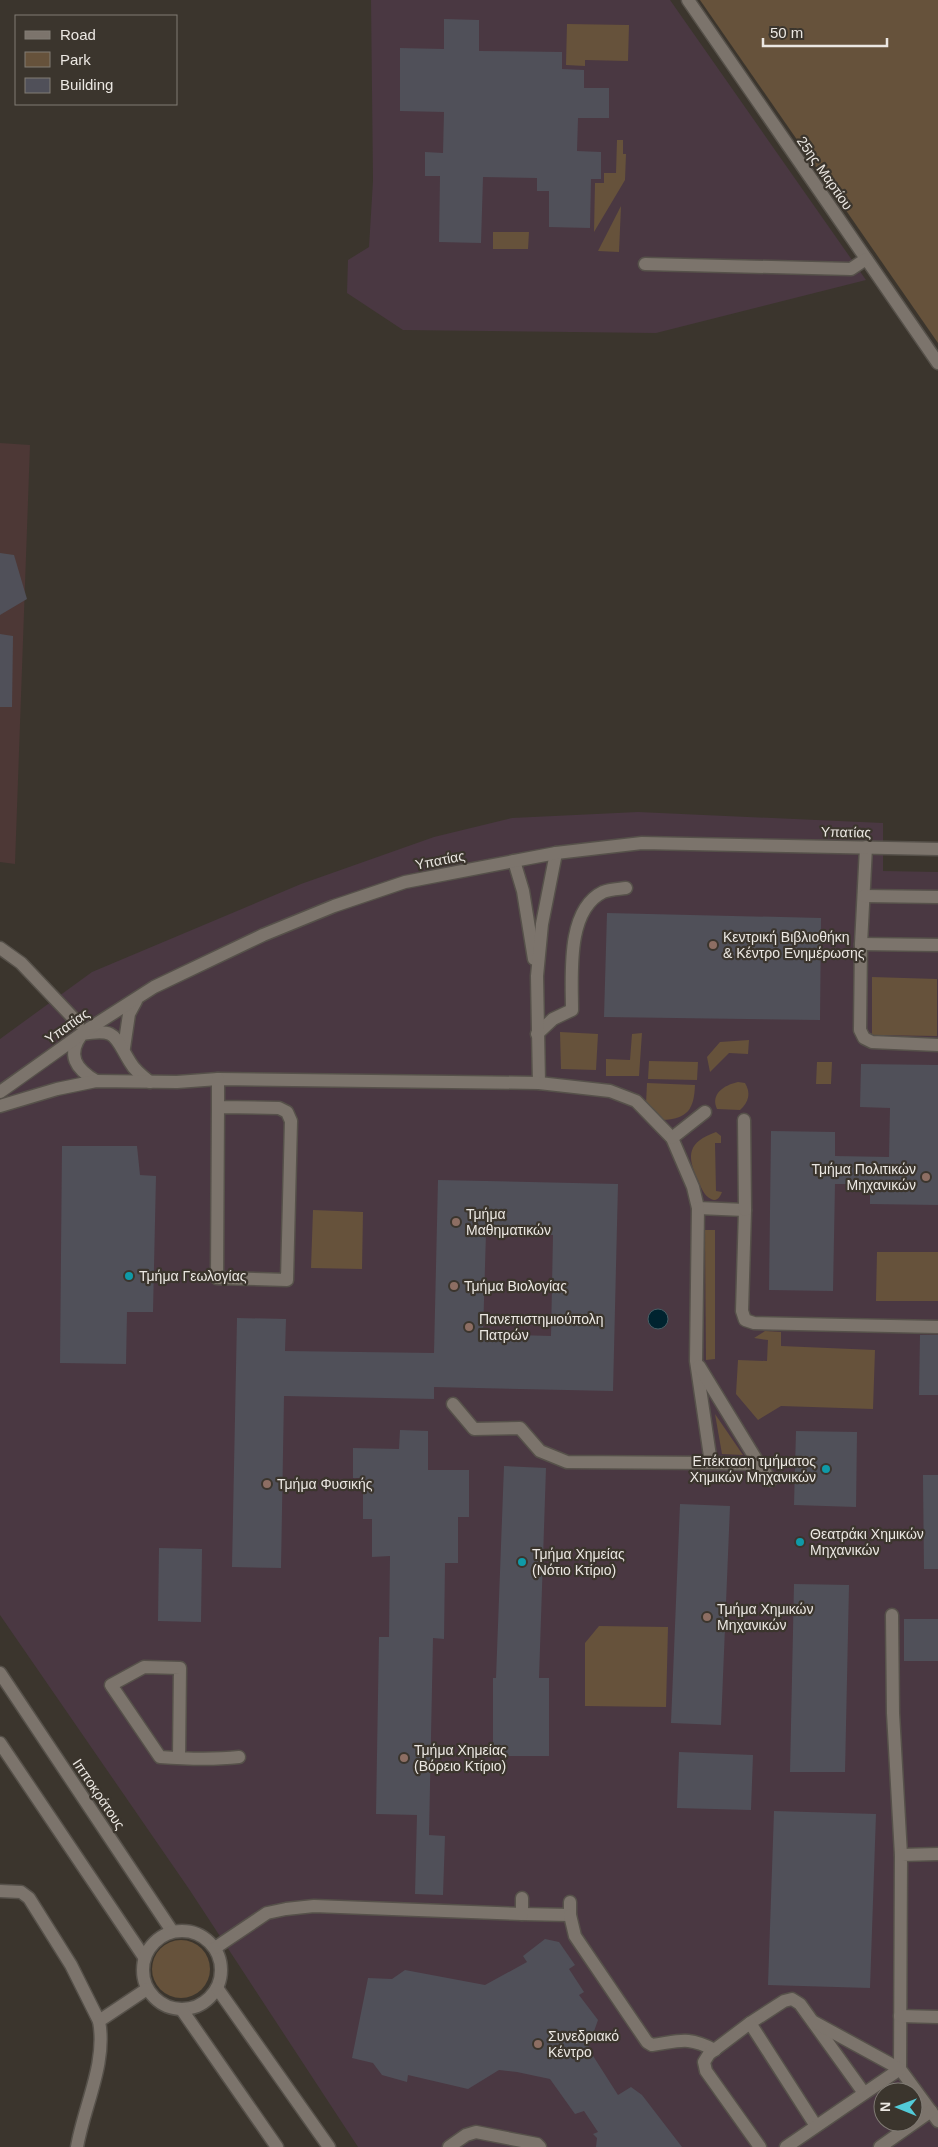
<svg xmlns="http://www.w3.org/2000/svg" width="938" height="2147" viewBox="0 0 938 2147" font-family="Arial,sans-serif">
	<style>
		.education { fill: #4a3842; fill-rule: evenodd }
		.medical { fill: #4d3836 }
		.green { fill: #66523b }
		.water { fill: #00232f; stroke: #465e65 }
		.building { fill: #505059; fill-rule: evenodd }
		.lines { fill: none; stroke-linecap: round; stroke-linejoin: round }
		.minor-casing { stroke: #56514a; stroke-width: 15 }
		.minor { stroke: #7c746c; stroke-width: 12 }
		.education-dot { fill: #8d6e63; stroke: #3b352d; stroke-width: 2 }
		.culture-dot { fill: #0f9aa8; stroke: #3b352d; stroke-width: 2 }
		.labels { text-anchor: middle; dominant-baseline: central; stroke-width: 4.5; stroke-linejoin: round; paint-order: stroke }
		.street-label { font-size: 14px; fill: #ebe7e2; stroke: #3b352d }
		.poi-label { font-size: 14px; fill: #ebe7e2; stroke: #3b352d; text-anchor: start }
	</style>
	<rect width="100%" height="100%" fill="#3b352d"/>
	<g class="education">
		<path d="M371 0H670L866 280 656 333 403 330 347 293 348 260 369 247 373 181Z"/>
		<path d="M638 812 883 823V871L938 872V2147H358L189 1889 0 1615V1039L92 972 301 884 434 837 512 818ZM883 2092H913V2122H883Z"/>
	</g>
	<path class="medical" d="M0 443 30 445 15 864 0 862Z"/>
	<g class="green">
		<path d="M700 0H938V343Z"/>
		<path d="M567 24 629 25 628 61 585 60V66L566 65Z"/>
		<path d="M617 140H623V154H626L625 180 594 232 595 183H604V173H616Z"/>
		<path d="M621 206 619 252 598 251Z"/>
		<path d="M493 232H529L528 249H493Z"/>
		<path d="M872 977 937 979V1036L872 1035Z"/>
		<path d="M560 1032 598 1034 596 1070 561 1069Z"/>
		<path d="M642 1033 639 1076H606V1059L630 1060 632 1034Z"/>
		<path d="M749 1040 748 1054 729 1053 710 1072 707 1057 720 1042Z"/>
		<path d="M649 1061 698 1062 697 1080 648 1079Z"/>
		<path d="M817 1062H832L831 1084H816Z"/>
		<path d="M738 1082 745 1083C751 1093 749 1102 740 1110L717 1109C710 1094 724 1085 738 1082Z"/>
		<path d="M647 1083 695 1085C694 1109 688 1119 662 1120L646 1104Z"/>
		<path d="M716 1132 721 1136V1143H715L716 1191 722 1192C720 1197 717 1202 711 1199 704 1196 701 1187 698 1180 686 1155 688 1142 716 1132Z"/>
		<path d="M313 1210 363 1212 362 1269 311 1268Z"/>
		<path d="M705 1230H715V1359L706 1360Z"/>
		<path d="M877 1252H938V1301H876Z"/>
		<path d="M765 1331 781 1332V1346L875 1350 873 1409 781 1406 758 1420 736 1394 738 1360 767 1361 768 1340 754 1338Z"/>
		<path d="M715 1414 743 1455 722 1454Z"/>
		<path d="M599 1626 668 1627 666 1707 585 1706V1643Z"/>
		<circle cx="181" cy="1969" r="29"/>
	</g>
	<circle class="water" cx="658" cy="1319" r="10"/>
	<g class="building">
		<path d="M444 19 479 20V51L562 52V69L584 70V88H609V118H578L577 151 601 152V179H591L590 228 549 227V191H537V178L483 177 481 243 439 242 440 176H425V152L443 153 444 112 400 111V48L444 49Z"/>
		<path d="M0 553 14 555 27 599 0 615Z"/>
		<path d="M0 634 13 636 12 707H0Z"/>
		<path d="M607 913 821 918 820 1020 604 1017Z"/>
		<path d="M861 1064 938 1065V1205L870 1204V1184H835L833 1291 769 1290 771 1131 835 1132V1156L889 1157 890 1108 860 1107Z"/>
		<path d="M62 1146H137L140 1175 156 1176 153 1312H127L126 1364 60 1363Z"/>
		<path d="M438 1180 618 1184 613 1391 434 1387V1399L284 1396 281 1568 232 1567 237 1318 286 1319 285 1351 434 1353ZM486 1233 553 1235 551 1336 483 1334Z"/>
		<path d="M920 1335H938V1395H919Z"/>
		<path d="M400 1430 428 1431V1470H469V1517H458V1563H445L444 1639 433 1638 429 1835 445 1836 443 1895 415 1894 417 1815 376 1814 379 1637H389L390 1556 372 1557V1519H363V1478H353V1448L399 1449Z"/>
		<path d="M796 1431 857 1432 856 1507 794 1505Z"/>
		<path d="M504 1466 546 1468 539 1678H549V1756H493V1678H496Z"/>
		<path d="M923 1475H938V1569H924Z"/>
		<path d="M680 1504 730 1506 721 1725 671 1723Z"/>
		<path d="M159 1548 202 1549 201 1622 158 1621Z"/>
		<path d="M794 1584 849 1585 845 1772H790Z"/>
		<rect x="904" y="1619" width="34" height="42"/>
		<path d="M679 1752 753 1755 751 1810 677 1808Z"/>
		<path d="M774 1811 876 1814 870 1988 768 1985Z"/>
		<path d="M545 1939 559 1942 575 1965 569 1969 584 1992 579 1995 598 2020 588 2048 618 2095 631 2087 642 2095 682 2147H596L597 2138 593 2134 598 2132 584 2111 575 2114 550 2079 517 2072 499 2070 468 2089 408 2075 407 2082 382 2075 373 2063 352 2058 368 1978 392 1979 405 1970 485 1985 527 1962 523 1956Z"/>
	</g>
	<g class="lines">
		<defs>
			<g id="minor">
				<path d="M688 0 938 363"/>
				<path d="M645 264 851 269 866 259"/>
				<path d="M866 847 861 944 860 1030 864 1038 872 1042 938 1045"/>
				<path d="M514 861 523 891 534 959"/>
				<path d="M864 896 938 897"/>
				<path d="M861 944 938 945"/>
				<path d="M0 948 21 963 78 1023"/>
				<path d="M537 1034 553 1019 572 1010C572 975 566 910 603 892 610 889 619 889 626 888"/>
				<path d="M124 1048 129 1014 136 1001"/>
				<path d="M96 1081C76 1069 66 1055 82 1034 117 1028 114 1036 130 1062 135 1071 142 1076 150 1082"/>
				<path d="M539 1083 537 976 542 924 556 853"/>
				<path d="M0 1092 90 1028 154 987 263 935 334 906 405 882 556 853 642 843 938 849"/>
				<path d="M0 1106 57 1089 96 1081 177 1082 218 1079 539 1083 610 1091 636 1101 672 1138 693 1187 698 1208 745 1210 742 1311 745 1320 754 1323 938 1327"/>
				<path d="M218 1107 279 1108 287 1112 291 1121 287 1280 217 1278 218 1107V1079"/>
				<path d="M744 1120 745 1210"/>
				<path d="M672 1138 705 1112"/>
				<path d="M698 1208 696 1361 711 1463 759 1464 771 1480"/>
				<path d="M699 1366 759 1464"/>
				<path d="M453 1404 474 1429 520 1428 540 1451 567 1462 711 1463"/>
				<path d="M892 1615 893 1713 901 1855"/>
				<path d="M0 1673 172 1931"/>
				<path d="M0 1743 144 1957"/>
				<path d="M179 1758 180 1668 144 1667 111 1685 160 1757C187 1759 212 1760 239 1757"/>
				<path d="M938 1854 901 1855 900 2069 938 2121"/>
				<path d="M0 1891 21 1892 29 1898 71 1965 99 2021"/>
				<path d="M522 1914 570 1915V1902"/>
				<path d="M570 1915 575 1936 647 2042 652 2045C681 2041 687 2036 715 2050"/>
				<circle cx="182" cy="1970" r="39"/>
				<path d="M215 1948 267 1913 286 1909 314 1906 522 1914V1898"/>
				<path d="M217 1988 329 2147"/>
				<path d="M182 2010 277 2147"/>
				<path d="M900 2016 938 2017"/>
				<path d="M750 2023 784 2001 792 1999 800 2004 864 2093"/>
				<path d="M77 2147C84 2106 107 2063 99 2021L147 1989"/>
				<path d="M449 2147 466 2135 476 2132 537 2144 540 2147"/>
				<path d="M760 2147 706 2071 704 2062 709 2054 750 2023 816 2126"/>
				<path d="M786 2147 900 2069 814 2022"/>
				<path d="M880 2147 931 2111"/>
			</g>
		</defs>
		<use href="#minor" class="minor-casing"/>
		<use href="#minor" class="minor"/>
	</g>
	<g class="education-dot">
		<circle cx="713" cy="945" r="5"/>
		<circle cx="926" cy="1177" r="5"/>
		<circle cx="456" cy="1222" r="5"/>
		<circle cx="454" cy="1286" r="5"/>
		<circle cx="469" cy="1327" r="5"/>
		<circle cx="267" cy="1484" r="5"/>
		<circle cx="707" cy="1617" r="5"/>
		<circle cx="404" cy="1758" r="5"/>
		<circle cx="538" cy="2044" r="5"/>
	</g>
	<g class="culture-dot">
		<circle cx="129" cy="1276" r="5"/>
		<circle cx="826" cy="1469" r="5"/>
		<circle cx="800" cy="1542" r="5"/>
		<circle cx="522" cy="1562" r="5"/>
	</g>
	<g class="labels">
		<g class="street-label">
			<text transform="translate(825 173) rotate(55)">25ης Μαρτίου</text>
			<text transform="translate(846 832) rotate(1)">Υπατίας</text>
			<text transform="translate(440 860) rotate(-11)">Υπατίας</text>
			<text transform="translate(67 1026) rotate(-35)">Υπατίας</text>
			<text transform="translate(99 1794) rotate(56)">Ιπποκράτους</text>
		</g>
		<g class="poi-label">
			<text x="723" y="937">Κεντρική Βιβλιοθήκη<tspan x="723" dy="16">&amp; Κέντρο Ενημέρωσης</tspan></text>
			<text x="916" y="1169" text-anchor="end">Τμήμα Πολιτικών<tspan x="916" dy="16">Μηχανικών</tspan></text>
			<text x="466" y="1214">Τμήμα<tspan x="466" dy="16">Μαθηματικών</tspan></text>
			<text x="139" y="1276">Τμήμα Γεωλογίας</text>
			<text x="464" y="1286">Τμήμα Βιολογίας</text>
			<text x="479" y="1319">Πανεπιστημιούπολη<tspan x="479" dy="16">Πατρών</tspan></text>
			<text x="816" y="1461" text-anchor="end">Επέκταση τμήματος<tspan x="816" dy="16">Χημικών Μηχανικών</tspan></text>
			<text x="277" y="1484">Τμήμα Φυσικής</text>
			<text x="810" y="1534">Θεατράκι Χημικών<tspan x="810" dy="16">Μηχανικών</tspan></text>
			<text x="532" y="1554">Τμήμα Χημείας<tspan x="532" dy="16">(Νότιο Κτίριο)</tspan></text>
			<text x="717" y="1609">Τμήμα Χημικών<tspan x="717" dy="16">Μηχανικών</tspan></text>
			<text x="414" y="1750">Τμήμα Xημείας<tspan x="414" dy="16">(Βόρειο Κτίριο)</tspan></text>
			<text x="548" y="2036">Συνεδριακό<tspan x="548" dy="16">Κέντρο</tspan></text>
		</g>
	</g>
	<rect x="15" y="15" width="162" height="90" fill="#3b352d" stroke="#817c75"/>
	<rect x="25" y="31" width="25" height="8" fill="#7c746c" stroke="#817c75"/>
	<text x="60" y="40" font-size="15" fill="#ebe7e2">Road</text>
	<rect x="25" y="52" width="25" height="15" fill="#66523b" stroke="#817c75"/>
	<text x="60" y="65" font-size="15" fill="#ebe7e2">Park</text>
	<rect x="25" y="78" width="25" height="15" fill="#505059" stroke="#817c75"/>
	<text x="60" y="90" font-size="15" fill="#ebe7e2">Building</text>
	<g transform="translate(898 2107) rotate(271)"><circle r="24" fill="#3b352d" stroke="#817c75"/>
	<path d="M0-4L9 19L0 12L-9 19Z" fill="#52cbd8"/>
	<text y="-8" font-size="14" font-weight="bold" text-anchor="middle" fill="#ebe7e2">N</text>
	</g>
	<path d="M763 38v8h124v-8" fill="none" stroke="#ebe7e2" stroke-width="2.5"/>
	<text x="770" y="38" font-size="15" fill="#ebe7e2" stroke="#3b352d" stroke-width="4" paint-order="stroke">50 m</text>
</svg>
